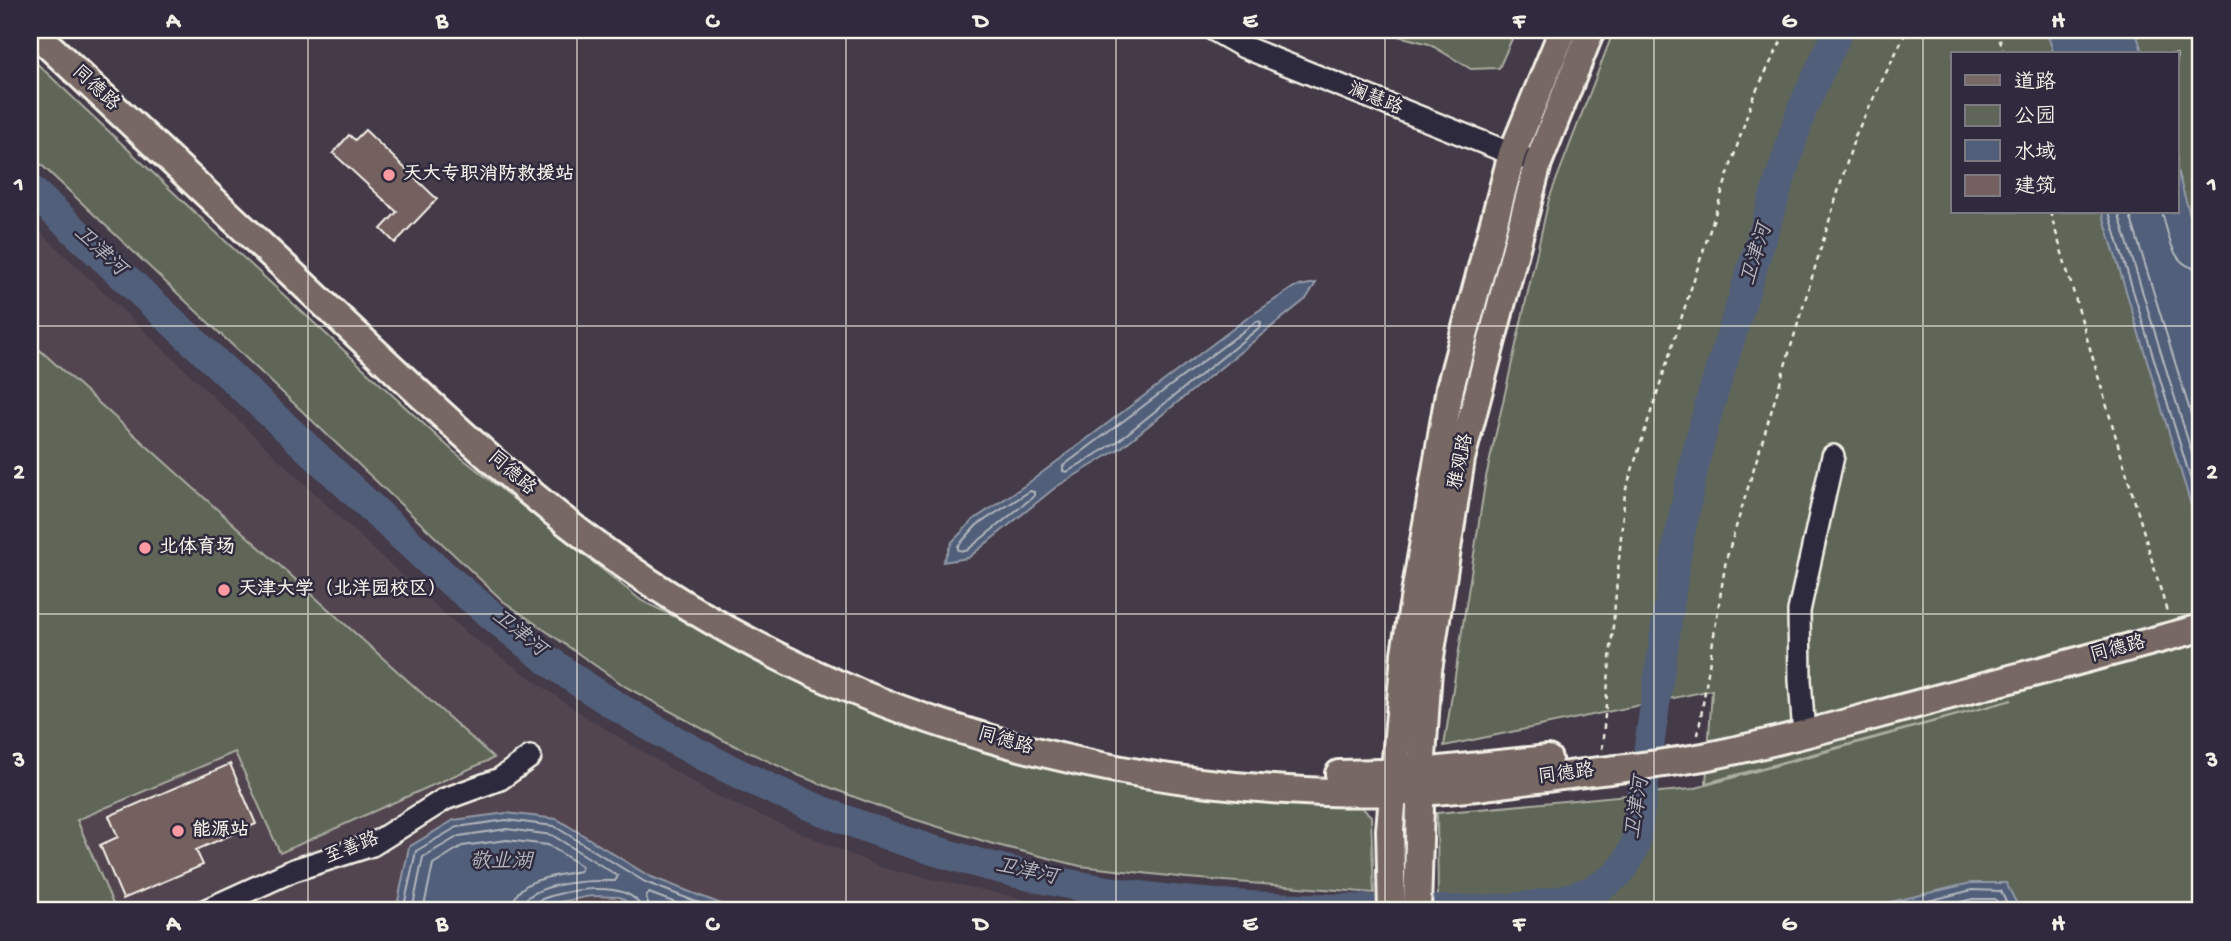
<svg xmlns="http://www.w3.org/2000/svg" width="2231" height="941" viewBox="0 0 2231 941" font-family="'Gochi Hand','LXGW WenKai TC',sans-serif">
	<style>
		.built { fill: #524550 }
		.green { fill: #5f6659; stroke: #aaaca0; stroke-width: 2; fill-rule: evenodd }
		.water { fill: #515e7a; stroke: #9299a6; stroke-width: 2 }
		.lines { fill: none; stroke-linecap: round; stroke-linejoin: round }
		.shore { stroke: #b3b6bc; stroke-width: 2 }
		.river { stroke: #515e7a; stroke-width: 30 }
		.building { fill: #746061; stroke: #f4f1e8; stroke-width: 2 }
		.minor-casing { stroke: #f4f1e8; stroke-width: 26 }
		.major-casing { stroke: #f4f1e8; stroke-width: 32 }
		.path { stroke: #f4f1e8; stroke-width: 2.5; stroke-dasharray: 5 5; stroke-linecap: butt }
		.minor { stroke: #2f2a3d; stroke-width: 21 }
		.major { stroke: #776864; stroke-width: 26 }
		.grid { fill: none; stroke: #f4f1e8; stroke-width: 2; stroke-opacity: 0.55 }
		.poi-dot { fill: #ff9aa2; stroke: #2f2a3d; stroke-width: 2.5 }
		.labels { text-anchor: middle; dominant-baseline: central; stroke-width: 5; stroke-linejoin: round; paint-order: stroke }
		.street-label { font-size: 19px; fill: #f4f1e8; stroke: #2f2a3d }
		.poi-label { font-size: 19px; font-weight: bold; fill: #f4f1e8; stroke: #2f2a3d; text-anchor: start }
		.water-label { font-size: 21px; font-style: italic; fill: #b3b6bc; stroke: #2f2a3d }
		.neatline { fill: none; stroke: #f4f1e8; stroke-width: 2.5 }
		.grid-label { font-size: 23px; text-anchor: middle; font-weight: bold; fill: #f4f1e8 }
	</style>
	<rect width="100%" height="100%" fill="#443a48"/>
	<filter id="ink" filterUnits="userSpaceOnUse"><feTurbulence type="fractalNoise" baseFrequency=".0143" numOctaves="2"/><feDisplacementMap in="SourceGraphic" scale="14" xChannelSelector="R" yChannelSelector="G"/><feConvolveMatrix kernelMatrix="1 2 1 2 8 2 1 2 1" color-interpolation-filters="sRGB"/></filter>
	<g filter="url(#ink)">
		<path class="built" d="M30 222 372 548 465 632 583 715 712 794 882 868 1078 911H30Z"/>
		<g class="green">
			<path d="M1376 30H1516L1499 68 1471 69 1429 44Z"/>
			<path d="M1614 30H2201V911H1438L1437 813 1692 789 2012 700 1706 783 1712 690 1444 746 1486 477 1549 199ZM1953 54H2177V212H1953Z"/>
			<path d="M30 57 222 238 453 451 642 601 818 686 1020 760 1189 792 1289 798 1361 807 1371 816 1374 893 1187 878 1080 866 993 844 904 816 800 776 723 740 626 687 503 601 30 154Z"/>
			<path d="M31 342 494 758 280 853 235 752 77 820 116 911H30Z"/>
		</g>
		<g class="water">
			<path d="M2046 30H2135L2143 54H2054Z"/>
			<path d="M2177 170 2201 253V538L2102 212H2177Z"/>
			<path d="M1316 283 1306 299 1122 447 1056 487 968 558 943 562 952 542 973 520 1027 484 1246 319 1294 287Z"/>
			<path d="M506 813 557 819 649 876 739 911H638L620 897 591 896 544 905 532 911H396L409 847 454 820Z"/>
			<path d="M1971 883H2006L2017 904V911H1853Z"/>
		</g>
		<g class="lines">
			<g class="shore">
				<path d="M2109 212 2201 513"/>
				<path d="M2118 212 2201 483"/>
				<path d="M2129 212 2201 447"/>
				<path d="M2162 212C2169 235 2171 268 2201 269"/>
				<path d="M1257 321 1261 322 1260 327 1118 441 1067 472 1063 471V466Z"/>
				<path d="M1030 491 1034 492V496L966 551 958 550V546L977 525Z"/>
				<path d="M403 911 416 851 457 827 506 820 554 826 645 882 720 911"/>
				<path d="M412 911 423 857 459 836 507 829 552 835 618 876 615 881C591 880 544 882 526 899L522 911"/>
				<path d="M423 911 433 864 462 846 507 840 548 845 582 866 580 871C554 877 513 877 512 911"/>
				<path d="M531 911 533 904C552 890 637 876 641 911"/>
				<path d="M650 911 646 897 649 893 697 911"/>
				<path d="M1888 911 1972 890 2001 891 2010 911"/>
				<path d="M1923 911 1973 899H1995L2001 911"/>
			</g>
			<path class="river" d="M30 189 449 580C492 615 535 653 582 684 748 794 937 867 1134 895 1226 908 1320 909 1412 910 1466 911 1586 914 1623 868 1628 862 1631 852 1635 845L1678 543 1696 456 1710 403 1802 109 1839 30"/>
		</g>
		<g class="building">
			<path d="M365 130 437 199 395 243 381 229 397 212 333 153 349 135 355 140Z"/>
			<path d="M230 764 256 824 196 850 203 865 123 899 100 845 118 837 109 816Z"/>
		</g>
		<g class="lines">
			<defs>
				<g id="minor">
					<path d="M1214 30 1244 47 1512 154 1538 163"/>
					<path d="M1804 734 1800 680 1799 611 1833 456"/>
					<path d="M204 911 294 870 372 845 445 799 500 779 530 757"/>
				</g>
				<g id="major">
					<path d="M32 30C140 130 247 231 354 332 437 410 520 491 613 557 843 722 1129 800 1411 792 1463 791 1517 781 1569 775 1613 769 1659 765 1703 757 1775 743 1846 723 1917 704 2012 678 2107 653 2201 628"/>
					<path d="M1339 774 1421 772 1548 759"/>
					<path d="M1392 911 1390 830 1405 653 1450 388 1512 154 1563 30"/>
					<path d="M1417 911 1421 772 1428 670 1461 459 1538 163 1591 30"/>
				</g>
			</defs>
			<use href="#minor" class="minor-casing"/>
			<use href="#major" class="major-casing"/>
			<g class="path">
				<path d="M1997 30 2004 54"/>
				<path d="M2190 30 2201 67"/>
				<path d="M2050 212 2168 615"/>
				<path d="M1698 735 1726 560 1855 136 1907 30"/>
				<path d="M1602 749 1625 492 1753 97 1787 30"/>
			</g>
			<use href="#minor" class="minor"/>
			<use href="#major" class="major"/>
		</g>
	</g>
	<path class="grid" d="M308 30V911M577 30V911M846 30V911M1116 30V911M1385 30V911M1654 30V911M1923 30V911M30 326H2201M30 614H2201"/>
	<g class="poi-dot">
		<circle cx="389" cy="175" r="7"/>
		<circle cx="145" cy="548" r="7"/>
		<circle cx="224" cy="590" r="7"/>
		<circle cx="178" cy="831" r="7"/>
	</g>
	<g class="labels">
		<g class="street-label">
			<text transform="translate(95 89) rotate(43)">同德路</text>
			<text transform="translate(1375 100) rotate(22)">澜慧路</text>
			<text transform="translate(1462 462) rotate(-78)">雅观路</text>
			<text transform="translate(511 474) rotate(41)">同德路</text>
			<text transform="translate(2118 650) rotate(-15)">同德路</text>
			<text transform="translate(1005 742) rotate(16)">同德路</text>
			<text transform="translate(1566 775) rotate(-7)">同德路</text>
			<text transform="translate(352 849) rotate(-21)">至善路</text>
		</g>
		<g class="poi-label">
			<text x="403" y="175">天大专职消防救援站</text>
			<text x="159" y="548">北体育场</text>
			<text x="238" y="590">天津大学（北洋园校区）</text>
			<text x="192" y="831">能源站</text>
		</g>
		<g class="water-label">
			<text transform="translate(99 252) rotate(43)">卫津河</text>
			<text transform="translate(1758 255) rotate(-73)">卫津河</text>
			<text transform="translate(518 634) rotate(39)">卫津河</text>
			<text transform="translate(1639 808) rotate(-81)">卫津河</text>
			<text x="501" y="863">敬业湖</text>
			<text transform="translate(1026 873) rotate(12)">卫津河</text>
		</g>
	</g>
	<rect width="2231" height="941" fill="none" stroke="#2f2a3d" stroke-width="77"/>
	<rect x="1951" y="52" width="228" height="161" fill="#2f2a3d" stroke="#7e7a81" stroke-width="2"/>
	<rect x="1965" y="75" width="35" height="10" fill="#776864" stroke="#7e7a81" stroke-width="2"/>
	<text x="2014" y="88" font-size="21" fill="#f4f1e8">道路</text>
	<rect x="1965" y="105" width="35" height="21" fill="#5f6659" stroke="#7e7a81" stroke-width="2"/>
	<text x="2014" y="122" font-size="21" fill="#f4f1e8">公园</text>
	<rect x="1965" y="140" width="35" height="21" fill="#515e7a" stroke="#7e7a81" stroke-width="2"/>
	<text x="2014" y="158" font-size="21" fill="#f4f1e8">水域</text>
	<rect x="1965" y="175" width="35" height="21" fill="#746061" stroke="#7e7a81" stroke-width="2"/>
	<text x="2014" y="192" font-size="21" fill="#f4f1e8">建筑</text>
	<rect x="38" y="38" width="2154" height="864" class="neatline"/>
	<g class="grid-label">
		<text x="173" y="27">A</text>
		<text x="442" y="27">B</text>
		<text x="712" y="27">C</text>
		<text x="981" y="27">D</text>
		<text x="1250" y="27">E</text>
		<text x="1519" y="27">F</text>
		<text x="1789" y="27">G</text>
		<text x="2058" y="27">H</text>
		<text x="19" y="190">1</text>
		<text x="2212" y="190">1</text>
		<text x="19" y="478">2</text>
		<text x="2212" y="478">2</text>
		<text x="19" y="766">3</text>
		<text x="2212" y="766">3</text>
		<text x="173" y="930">A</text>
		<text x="442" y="930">B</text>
		<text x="712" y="930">C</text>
		<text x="981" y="930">D</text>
		<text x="1250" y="930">E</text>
		<text x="1519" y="930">F</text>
		<text x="1789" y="930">G</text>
		<text x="2058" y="930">H</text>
	</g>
</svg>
